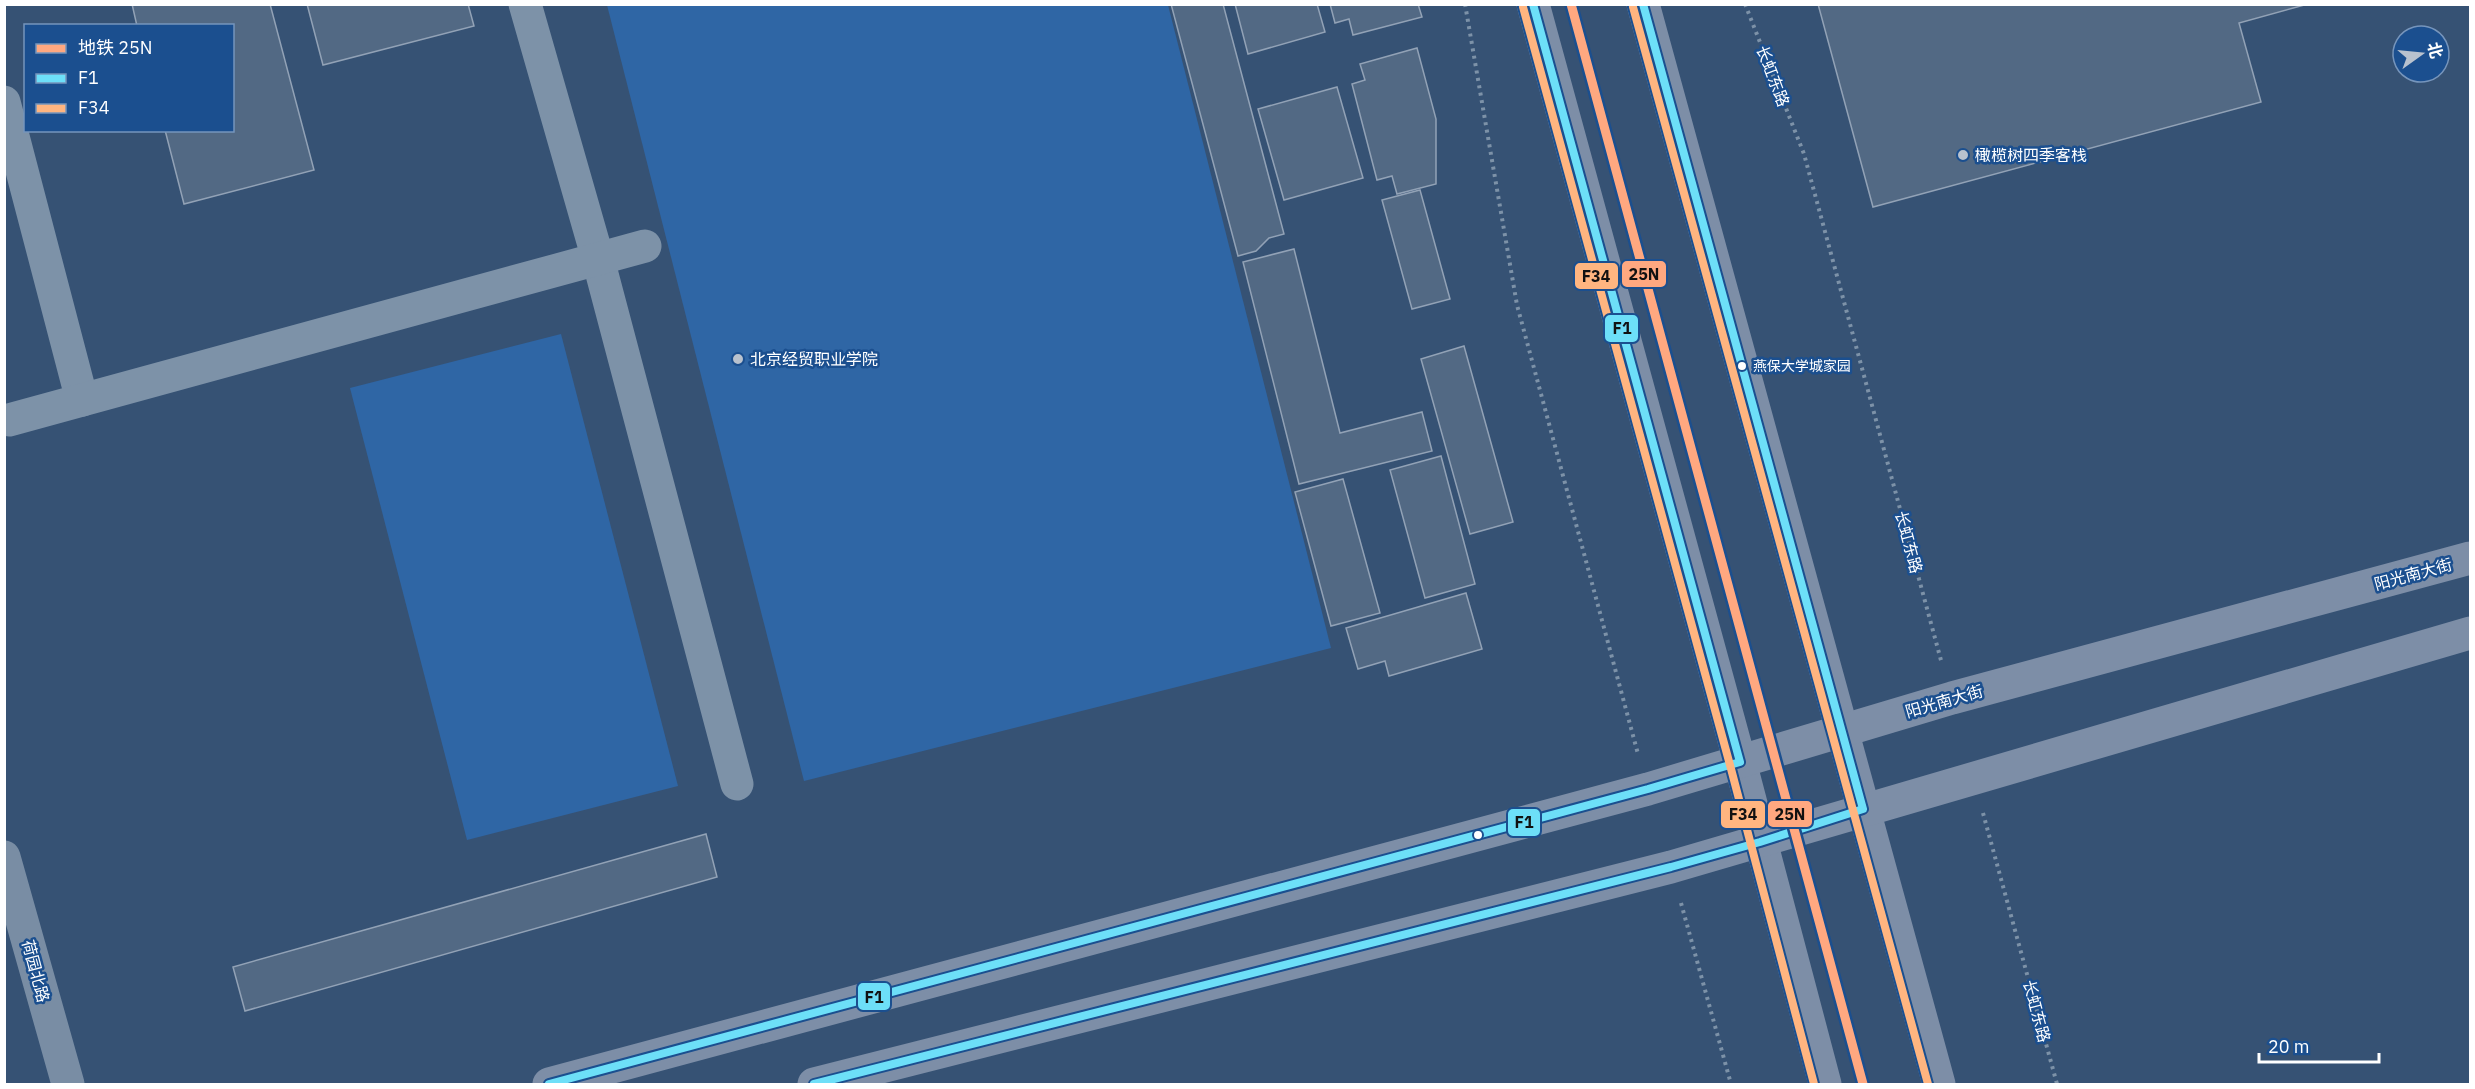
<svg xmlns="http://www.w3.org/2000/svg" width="2475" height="1089" viewBox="0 0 2475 1089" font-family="'IBM Plex Sans','Noto Sans SC',sans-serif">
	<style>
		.green { fill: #2f66a5 }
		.building { fill: #526984; stroke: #92a2b6; stroke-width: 1.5 }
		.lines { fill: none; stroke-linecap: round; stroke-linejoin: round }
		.path { stroke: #7d92a8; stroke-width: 4; stroke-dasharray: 3 4.5; stroke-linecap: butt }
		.street { stroke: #7d92a8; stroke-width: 33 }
		.secondary { stroke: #798da4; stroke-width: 33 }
		.primary { stroke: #7d8ea7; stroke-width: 33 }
		.bus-1-casing { stroke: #1b4f8f; stroke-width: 12 }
		.bus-2-casing { stroke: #1b4f8f; stroke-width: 12 }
		.bus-1 { stroke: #6ddff8; stroke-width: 8 }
		.bus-2 { stroke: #ffb580; stroke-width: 8 }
		.metro-1-casing { stroke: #1b4f8f; stroke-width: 14 }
		.metro-1 { stroke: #ffa880; stroke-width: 9 }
		.poi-dot { fill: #b9c2ce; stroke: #1b4f8f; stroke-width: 2 }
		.bus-dot { fill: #fff; stroke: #1b4f8f; stroke-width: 2 }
		.labels { text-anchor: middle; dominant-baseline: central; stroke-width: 5; stroke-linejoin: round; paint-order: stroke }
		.bus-label { font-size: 14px; fill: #fff; stroke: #1b4f8f; text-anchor: start }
		.street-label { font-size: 16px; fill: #fff; stroke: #1b4f8f }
		.poi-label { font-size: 16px; fill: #fff; stroke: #1b4f8f; text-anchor: start }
		.line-badge { stroke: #1b4f8f; stroke-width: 2 }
		.pale-badge-label { font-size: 16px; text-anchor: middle; font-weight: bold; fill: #111 }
	</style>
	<rect width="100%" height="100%" fill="#365274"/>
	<g class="green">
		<path d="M607 5H1168L1331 648 804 781Z"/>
		<path d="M561 334 678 786 467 840 350 388Z"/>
	</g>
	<g class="building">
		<path d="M132 4H270L314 170 184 204 165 130H232V26H137Z"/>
		<path d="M307 4H468L474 26 323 65Z"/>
		<path d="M1171 4H1223L1284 234 1269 238 1256 251 1238 256Z"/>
		<path d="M1235 4H1317L1325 32 1248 54Z"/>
		<path d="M1330 4H1418L1422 17 1353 35 1349 19 1335 23Z"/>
		<path d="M1818 4H2308L2239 23 2261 102 1873 207Z"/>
		<path d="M1417 48 1436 119V184L1397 194 1392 176 1377 180 1352 84 1365 80 1360 64Z"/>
		<path d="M1337 87 1363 178 1284 200 1258 109Z"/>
		<path d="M1420 190 1450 299 1412 309 1382 200Z"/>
		<path d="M1294 249 1340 433 1422 412 1432 451 1299 484 1243 262Z"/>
		<path d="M1464 346 1513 522 1470 534 1421 359Z"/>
		<path d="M1441 456 1475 584 1425 598 1390 470Z"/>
		<path d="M1343 479 1380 613 1331 626 1295 492Z"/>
		<path d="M1466 593 1482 649 1389 676 1385 661 1358 669 1346 628Z"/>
		<path d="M706 834 717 877 245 1011 233 967Z"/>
	</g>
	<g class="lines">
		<g class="path">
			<path d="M1465 4 1517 305 1638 754"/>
			<path d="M1745 4 1804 154 1942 664"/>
			<path d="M1983 813 2057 1084"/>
			<path d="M1681 903 1731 1084"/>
		</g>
		<g class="street">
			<path d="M525 4 598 259 737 784"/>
			<path d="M4 102 82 400"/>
			<path d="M9 420 645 246"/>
		</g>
		<path class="secondary" d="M4 857 68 1084"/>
		<g class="primary">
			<path d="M1533 4 1740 762 1825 1084"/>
			<path d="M1643 4 1939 1084"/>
			<path d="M549 1084 1648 789 1952 698 2470 558"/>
			<path d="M814 1084 1671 867 2470 633"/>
		</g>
		<defs>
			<g id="bus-1">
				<path d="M549 1084 1648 789 1740 762 1533 4"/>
				<path d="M814 1084 1671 867 1760 842 1863 809 1643 4"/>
			</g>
			<g id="bus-2">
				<path d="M1523 7 1730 765 1814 1084"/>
				<path d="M1633 7 1928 1084"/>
			</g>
		</defs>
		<use href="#bus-1" class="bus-1-casing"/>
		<use href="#bus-2" class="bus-2-casing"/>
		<use href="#bus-1" class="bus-1"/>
		<use href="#bus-2" class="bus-2"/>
		<defs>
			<path id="metro-1" d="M1571 4 1863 1084"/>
		</defs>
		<use href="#metro-1" class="metro-1-casing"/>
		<use href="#metro-1" class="metro-1"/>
	</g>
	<g class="poi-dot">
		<circle cx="1963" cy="155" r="6"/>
		<circle cx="738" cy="359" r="6"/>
	</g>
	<g class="bus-dot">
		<circle cx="1742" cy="366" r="5"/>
		<circle cx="1478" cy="835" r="5"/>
	</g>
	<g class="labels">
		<g class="bus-label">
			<text x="1753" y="366">燕保大学城家园</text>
		</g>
		<g class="street-label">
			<text transform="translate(1773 76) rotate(69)">长虹东路</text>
			<text transform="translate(1909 542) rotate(75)">长虹东路</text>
			<text transform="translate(2413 574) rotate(-15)">阳光南大街</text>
			<text transform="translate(1944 701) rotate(-16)">阳光南大街</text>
			<text transform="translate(36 971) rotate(75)">荷园北路</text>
			<text transform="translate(2037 1011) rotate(75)">长虹东路</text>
		</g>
		<g class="poi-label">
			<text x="1975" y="155">橄榄树四季客栈</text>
			<text x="750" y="359">北京经贸职业学院</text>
		</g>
	</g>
	<g class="line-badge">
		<rect x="1621" y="260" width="46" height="28" rx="6" fill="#ffa880"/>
		<rect x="1574" y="262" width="45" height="28" rx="6" fill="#ffb580"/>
		<rect x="1604" y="314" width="35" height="29" rx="6" fill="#6ddff8"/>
		<rect x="1767" y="800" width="46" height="28" rx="6" fill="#ffa880"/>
		<rect x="1720" y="800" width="46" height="29" rx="6" fill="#ffb580"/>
		<rect x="1507" y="808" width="34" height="29" rx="6" fill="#6ddff8"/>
		<rect x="857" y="982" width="34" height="29" rx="6" fill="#6ddff8"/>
	</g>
	<g class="pale-badge-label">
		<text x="1644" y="280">25N</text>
		<text x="1596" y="282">F34</text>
		<text x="1622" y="334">F1</text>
		<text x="1790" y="820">25N</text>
		<text x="1743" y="820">F34</text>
		<text x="1524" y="828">F1</text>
		<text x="874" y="1003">F1</text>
	</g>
	<rect width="2475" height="1089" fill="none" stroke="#ffffff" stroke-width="12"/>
	<rect x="24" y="24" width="210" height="108" fill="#1b4f8f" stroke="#7695bc" stroke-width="1.5"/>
	<rect x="36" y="44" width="30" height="9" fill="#ffa880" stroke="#7695bc" stroke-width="1.5"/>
	<text x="78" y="54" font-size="18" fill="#ffffff">地铁 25N</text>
	<rect x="36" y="74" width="30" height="9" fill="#6ddff8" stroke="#7695bc" stroke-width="1.5"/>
	<text x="78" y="84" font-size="18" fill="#ffffff">F1</text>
	<rect x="36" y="104" width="30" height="9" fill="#ffb580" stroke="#7695bc" stroke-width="1.5"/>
	<text x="78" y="114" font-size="18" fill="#ffffff">F34</text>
	<g transform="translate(2421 54) rotate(75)"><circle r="28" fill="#1b4f8f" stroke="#7695bc" stroke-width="1.5"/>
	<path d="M0-4.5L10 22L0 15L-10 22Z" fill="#b9c2ce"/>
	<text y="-9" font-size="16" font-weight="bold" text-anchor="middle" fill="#ffffff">北</text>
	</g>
	<path d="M2259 1053v9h120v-9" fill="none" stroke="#ffffff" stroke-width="3"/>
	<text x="2268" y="1053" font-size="18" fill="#ffffff" stroke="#1b4f8f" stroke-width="4.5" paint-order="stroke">20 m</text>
</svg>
